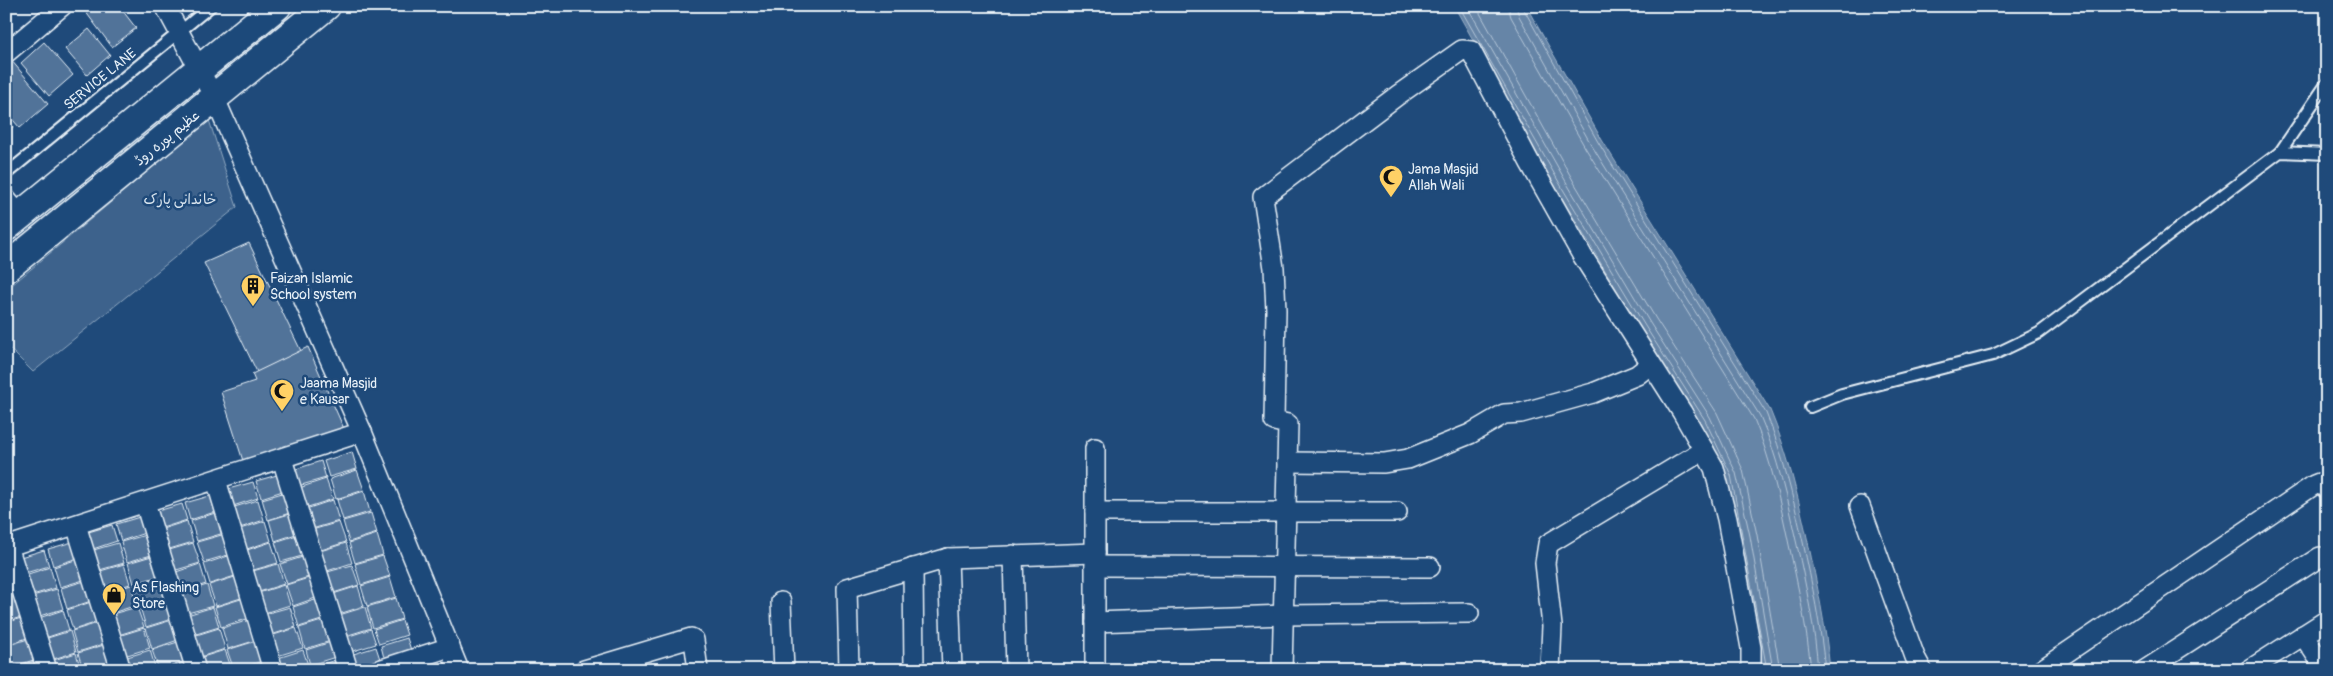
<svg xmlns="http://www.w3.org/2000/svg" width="2333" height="676" viewBox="0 0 2333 676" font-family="Pangolin,'Playpen Sans Arabic',sans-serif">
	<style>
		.green { fill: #3c628c; stroke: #92aac2 }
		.water { fill: #6685a7; stroke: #9ab0c7 }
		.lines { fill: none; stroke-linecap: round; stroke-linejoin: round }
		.shore { stroke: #b4c6d8; stroke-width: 1 }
		.building { fill: #517399; stroke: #e8f1f8 }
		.service-casing { stroke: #e8f1f8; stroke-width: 14 }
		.minor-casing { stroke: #e8f1f8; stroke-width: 22 }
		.secondary-casing { stroke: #e8f1f8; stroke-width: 31 }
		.service { stroke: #1f4a7a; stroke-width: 10 }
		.minor { stroke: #1f4a7a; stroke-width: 19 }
		.secondary { stroke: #1f4a7a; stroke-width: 28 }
		.labels { text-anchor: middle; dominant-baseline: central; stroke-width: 5; stroke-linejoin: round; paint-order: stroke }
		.street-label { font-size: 14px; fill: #e8f1f8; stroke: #1f4a7a }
		.poi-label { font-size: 14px; fill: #e8f1f8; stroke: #1f4a7a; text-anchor: start }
		.park-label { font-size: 14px; fill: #d7e3ed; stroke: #1f4a7a }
	</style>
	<rect width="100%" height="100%" fill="#1f4a7a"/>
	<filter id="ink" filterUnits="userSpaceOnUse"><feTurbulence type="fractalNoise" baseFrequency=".02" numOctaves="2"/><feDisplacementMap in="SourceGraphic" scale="10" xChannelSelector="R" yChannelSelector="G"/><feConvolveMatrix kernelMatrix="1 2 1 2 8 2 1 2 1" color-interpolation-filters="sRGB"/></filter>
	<g filter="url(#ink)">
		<path class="green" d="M209 120 237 207 33 372 6 345V290Z"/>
		<path class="water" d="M1454 6H1526L1602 140 1770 410C1788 453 1798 497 1808 542 1817 584 1826 627 1830 670H1762L1726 478 1700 422 1640 329 1559 193Z"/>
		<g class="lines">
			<g class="shore">
				<path d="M1459 6 1564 191 1645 326 1705 420 1731 475 1767 670"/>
				<path d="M1467 6 1569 187 1650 323 1710 417 1736 473 1750 536 1773 670"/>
				<path d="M1476 6 1575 184 1656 319 1717 413 1743 470 1757 535 1780 670"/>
				<path d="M1508 6 1511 17 1586 149 1754 419C1771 460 1780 502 1789 545 1798 586 1807 628 1811 670"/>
				<path d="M1516 6 1519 16 1592 146 1760 416C1778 457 1787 501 1797 545 1806 586 1815 628 1818 670"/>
				<path d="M1522 6 1598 142 1766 413C1783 454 1793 498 1803 542 1812 584 1821 627 1825 670"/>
			</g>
		</g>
		<g class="building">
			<path d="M119 6 136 28 112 47 82 7Z"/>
			<path d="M89 29 110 55 87 75 65 49Z"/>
			<path d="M44 42 73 75 49 96 21 63Z"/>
			<path d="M11 60 48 104 20 128 6 112V64Z"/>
			<path d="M6 119 13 127 6 132Z"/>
			<path d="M249 243 301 351 257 372 204 263Z"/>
			<path d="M308 347 345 431 244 464 221 392 255 381 252 374Z"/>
			<path d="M352 452 357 469 329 477 324 461Z"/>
			<path d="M321 461 326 478 298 486 293 470Z"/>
			<path d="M357 470 364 490 336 499 330 479Z"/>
			<path d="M284 473 289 489 261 498 256 481Z"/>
			<path d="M326 479 333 499 305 508 299 488Z"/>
			<path d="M253 482 258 498 230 507 225 490Z"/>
			<path d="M289 491 296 511 268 520 262 499Z"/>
			<path d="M364 491 370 512 343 520 337 500Z"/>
			<path d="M213 495 218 511 190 520 185 503Z"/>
			<path d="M258 500 264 520 237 529 231 508Z"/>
			<path d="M333 500 339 521 312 529 306 509Z"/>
			<path d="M182 504 187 520 159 529 154 512Z"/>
			<path d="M218 512 224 533 197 541 191 521Z"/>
			<path d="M296 512 302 532 275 541 269 520Z"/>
			<path d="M371 513 377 533 349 542 343 521Z"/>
			<path d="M143 516 148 532 121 541 116 524Z"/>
			<path d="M187 521 193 542 166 550 159 530Z"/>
			<path d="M265 521 271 541 244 550 237 530Z"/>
			<path d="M339 522 346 542 318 551 312 530Z"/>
			<path d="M112 525 117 541 90 550 85 533Z"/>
			<path d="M303 533 309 554 281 562 275 542Z"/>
			<path d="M149 534 155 554 127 562 121 542Z"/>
			<path d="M225 534 231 554 204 562 197 542Z"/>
			<path d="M377 534 383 555 355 563 349 543Z"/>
			<path d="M76 541 81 557 53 566 48 549Z"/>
			<path d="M271 542 278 563 250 571 244 551Z"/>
			<path d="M118 543 124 563 96 571 90 551Z"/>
			<path d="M193 543 200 563 173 571 166 551Z"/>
			<path d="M346 543 352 563 324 572 317 552Z"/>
			<path d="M44 550 49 566 22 574 17 558Z"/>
			<path d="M155 555 162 575 134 584 128 563Z"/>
			<path d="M231 555 238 575 210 584 204 564Z"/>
			<path d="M309 555 315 575 287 584 280 564Z"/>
			<path d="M383 556 390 576 361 585 355 564Z"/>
			<path d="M81 558 87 579 60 587 54 567Z"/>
			<path d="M124 564 130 584 103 593 97 572Z"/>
			<path d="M200 564 206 584 179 593 173 573Z"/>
			<path d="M278 564 284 584 256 593 249 572Z"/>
			<path d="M352 565 359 585 330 594 324 573Z"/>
			<path d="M50 567 56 588 29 596 22 576Z"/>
			<path d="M11 575 17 595 6 598V576Z"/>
			<path d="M162 576 168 597 141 605 134 585Z"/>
			<path d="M238 576 244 597 216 606 209 585Z"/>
			<path d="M315 576 321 596 293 606 286 585Z"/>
			<path d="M390 577 396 597 367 606 361 586Z"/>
			<path d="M88 580 94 600 67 609 61 588Z"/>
			<path d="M131 585 137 605 109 614 103 594Z"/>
			<path d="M207 585 213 606 184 614 178 594Z"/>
			<path d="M284 585 290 605 261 614 255 594Z"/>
			<path d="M358 586 364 606 336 615 330 595Z"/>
			<path d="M57 589 63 609 36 617 29 597Z"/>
			<path d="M17 596 24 616 6 622V599Z"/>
			<path d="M169 598 175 618 146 627 140 607Z"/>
			<path d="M244 598 250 618 221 627 215 607Z"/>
			<path d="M321 598 328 618 299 627 293 607Z"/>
			<path d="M396 598 402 619 373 628 367 607Z"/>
			<path d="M94 601 101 621 73 630 67 610Z"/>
			<path d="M137 607 144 627 115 636 109 615Z"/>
			<path d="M213 607 219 627 190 636 184 616Z"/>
			<path d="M290 607 296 627 268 636 261 615Z"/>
			<path d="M365 607 371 628 342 637 336 616Z"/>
			<path d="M63 610 69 630 42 639 36 619Z"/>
			<path d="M24 617 30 637 6 645V623Z"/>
			<path d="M175 619 181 639 152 649 146 628Z"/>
			<path d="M328 619 334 640 305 649 299 628Z"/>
			<path d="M250 620 257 640 228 649 222 628Z"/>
			<path d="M402 620 407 635 379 644 374 629Z"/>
			<path d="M101 622 107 643 78 652 72 631Z"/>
			<path d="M144 628 150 648 121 657 115 637Z"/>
			<path d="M219 628 225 649 197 658 190 637Z"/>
			<path d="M296 628 303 648 274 657 267 637Z"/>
			<path d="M371 629 376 644 347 653 343 638Z"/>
			<path d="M70 631 76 652 47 661 41 640Z"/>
			<path d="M31 638 37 659 8 668 6 646Z"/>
			<path d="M407 638 411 650 384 658 381 646Z"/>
			<path d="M181 641 187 661 159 670 152 650Z"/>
			<path d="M256 641 263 661 234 670 227 650Z"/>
			<path d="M334 641 339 656 310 665 306 650Z"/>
			<path d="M107 644 114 664 96 670H83L78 653Z"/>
			<path d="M376 647 380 659 353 667 350 655Z"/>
			<path d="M150 650 156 670H124L121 659Z"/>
			<path d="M225 650 232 670H200L196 659Z"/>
			<path d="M303 650 308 665 292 670H278L275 659Z"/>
			<path d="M76 653 81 670H49L47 662Z"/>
			<path d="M339 659 342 670H313V667Z"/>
			<path d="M37 660 40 670H8V669Z"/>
			<path d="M187 662 190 670H162Z"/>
			<path d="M263 663 265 670H240Z"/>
		</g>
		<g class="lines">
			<defs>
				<g id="service">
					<path d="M2280 152 2327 83"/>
					<path d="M6 174 211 6"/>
					<path d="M1810 407 1842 394 1993 355 2039 333 2280 152 2327 154"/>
				</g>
				<g id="minor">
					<path d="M165 6 215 99 362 432 459 670"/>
					<path d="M6 53 62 6"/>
					<path d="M6 199 20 216"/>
					<path d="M1095 448V670"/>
					<path d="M282 459 348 670"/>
					<path d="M1287 462 1384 463 1408 459 1470 434 1504 414 1521 413 1593 393 1637 375 1651 364"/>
					<path d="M216 480 273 670"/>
					<path d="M145 503 196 670"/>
					<path d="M1860 506 1915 657 1922 670"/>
					<path d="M1095 512H1397"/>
					<path d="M76 525 121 670"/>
					<path d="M8 546 47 670"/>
					<path d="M6 547 362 432"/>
					<path d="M1013 555 1016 670"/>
					<path d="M948 558 952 670"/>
					<path d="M1095 566 1430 567"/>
					<path d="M913 568 914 670"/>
					<path d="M781 602 784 670"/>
					<path d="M1095 622 1283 615 1469 613"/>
					<path d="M2303 635 2326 670"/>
					<path d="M379 670 450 647"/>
					<path d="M584 670 691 638 694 640 698 670"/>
					<path d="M849 670 847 588 948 558 1095 553"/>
					<path d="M1282 670 1288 424 1274 421 1276 310 1274 268 1263 197 1398 95 1462 50 1471 51 1530 163 1582 255 1682 412 1714 468 1727 519 1751 648V670"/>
					<path d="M1550 670 1552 626 1545 563 1548 544 1704 450"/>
					<path d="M2041 670 2314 485 2319 483 2327 489"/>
					<path d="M2145 670 2320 557"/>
					<path d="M2249 670 2327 620"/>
				</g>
				<g id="secondary">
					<path d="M6 227 277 6"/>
					<path d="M6 268 326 6"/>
				</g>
			</defs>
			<use href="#service" class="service-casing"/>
			<use href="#minor" class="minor-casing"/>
			<use href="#secondary" class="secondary-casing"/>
			<use href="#service" class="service"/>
			<use href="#minor" class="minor"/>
			<use href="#secondary" class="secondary"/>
		</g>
	</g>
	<defs>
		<symbol id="mosque-pin" viewBox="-11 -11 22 30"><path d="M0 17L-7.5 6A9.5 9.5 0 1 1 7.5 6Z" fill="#ffd166" stroke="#1f4a7a"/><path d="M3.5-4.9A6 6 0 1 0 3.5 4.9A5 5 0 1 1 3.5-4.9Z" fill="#111"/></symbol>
		<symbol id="building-pin" viewBox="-11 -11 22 30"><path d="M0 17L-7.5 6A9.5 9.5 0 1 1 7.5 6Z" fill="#ffd166" stroke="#1f4a7a"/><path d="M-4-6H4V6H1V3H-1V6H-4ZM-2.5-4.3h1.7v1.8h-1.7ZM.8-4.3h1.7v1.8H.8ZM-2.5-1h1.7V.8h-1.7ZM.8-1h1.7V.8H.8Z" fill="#111"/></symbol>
		<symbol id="shop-pin" viewBox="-11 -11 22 30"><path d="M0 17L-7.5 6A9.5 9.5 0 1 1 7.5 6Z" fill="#ffd166" stroke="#1f4a7a"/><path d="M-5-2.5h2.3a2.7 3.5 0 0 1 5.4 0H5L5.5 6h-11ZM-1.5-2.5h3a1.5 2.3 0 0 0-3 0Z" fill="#111"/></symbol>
	</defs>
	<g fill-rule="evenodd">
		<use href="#mosque-pin" x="1377" y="163" width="28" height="38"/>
		<use href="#building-pin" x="239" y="272" width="28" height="38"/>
		<use href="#mosque-pin" x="268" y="377" width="28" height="38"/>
		<use href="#shop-pin" x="100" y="581" width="28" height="38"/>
	</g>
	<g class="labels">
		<g class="street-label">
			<text transform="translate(100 79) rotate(-39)">SERVICE LANE</text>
			<text transform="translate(167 138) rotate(-39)">عظیم پورہ روڈ</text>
		</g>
		<g class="poi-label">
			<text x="1408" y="169">Jama Masjid<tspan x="1408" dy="16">Allah Wali</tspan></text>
			<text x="270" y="278">Faizan Islamic<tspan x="270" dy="16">School system</tspan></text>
			<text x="300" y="383">Jaama Masjid<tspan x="300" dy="16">e Kausar</tspan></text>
			<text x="132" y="587">As Flashing<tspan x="132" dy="16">Store</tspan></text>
		</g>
		<g class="park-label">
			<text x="180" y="199">خاندانی پارک</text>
		</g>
	</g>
	<rect width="2333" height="676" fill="none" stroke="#1f4a7a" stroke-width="25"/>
	<rect x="12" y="12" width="2308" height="651" fill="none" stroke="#e8f1f8" stroke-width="2" filter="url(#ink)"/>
</svg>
